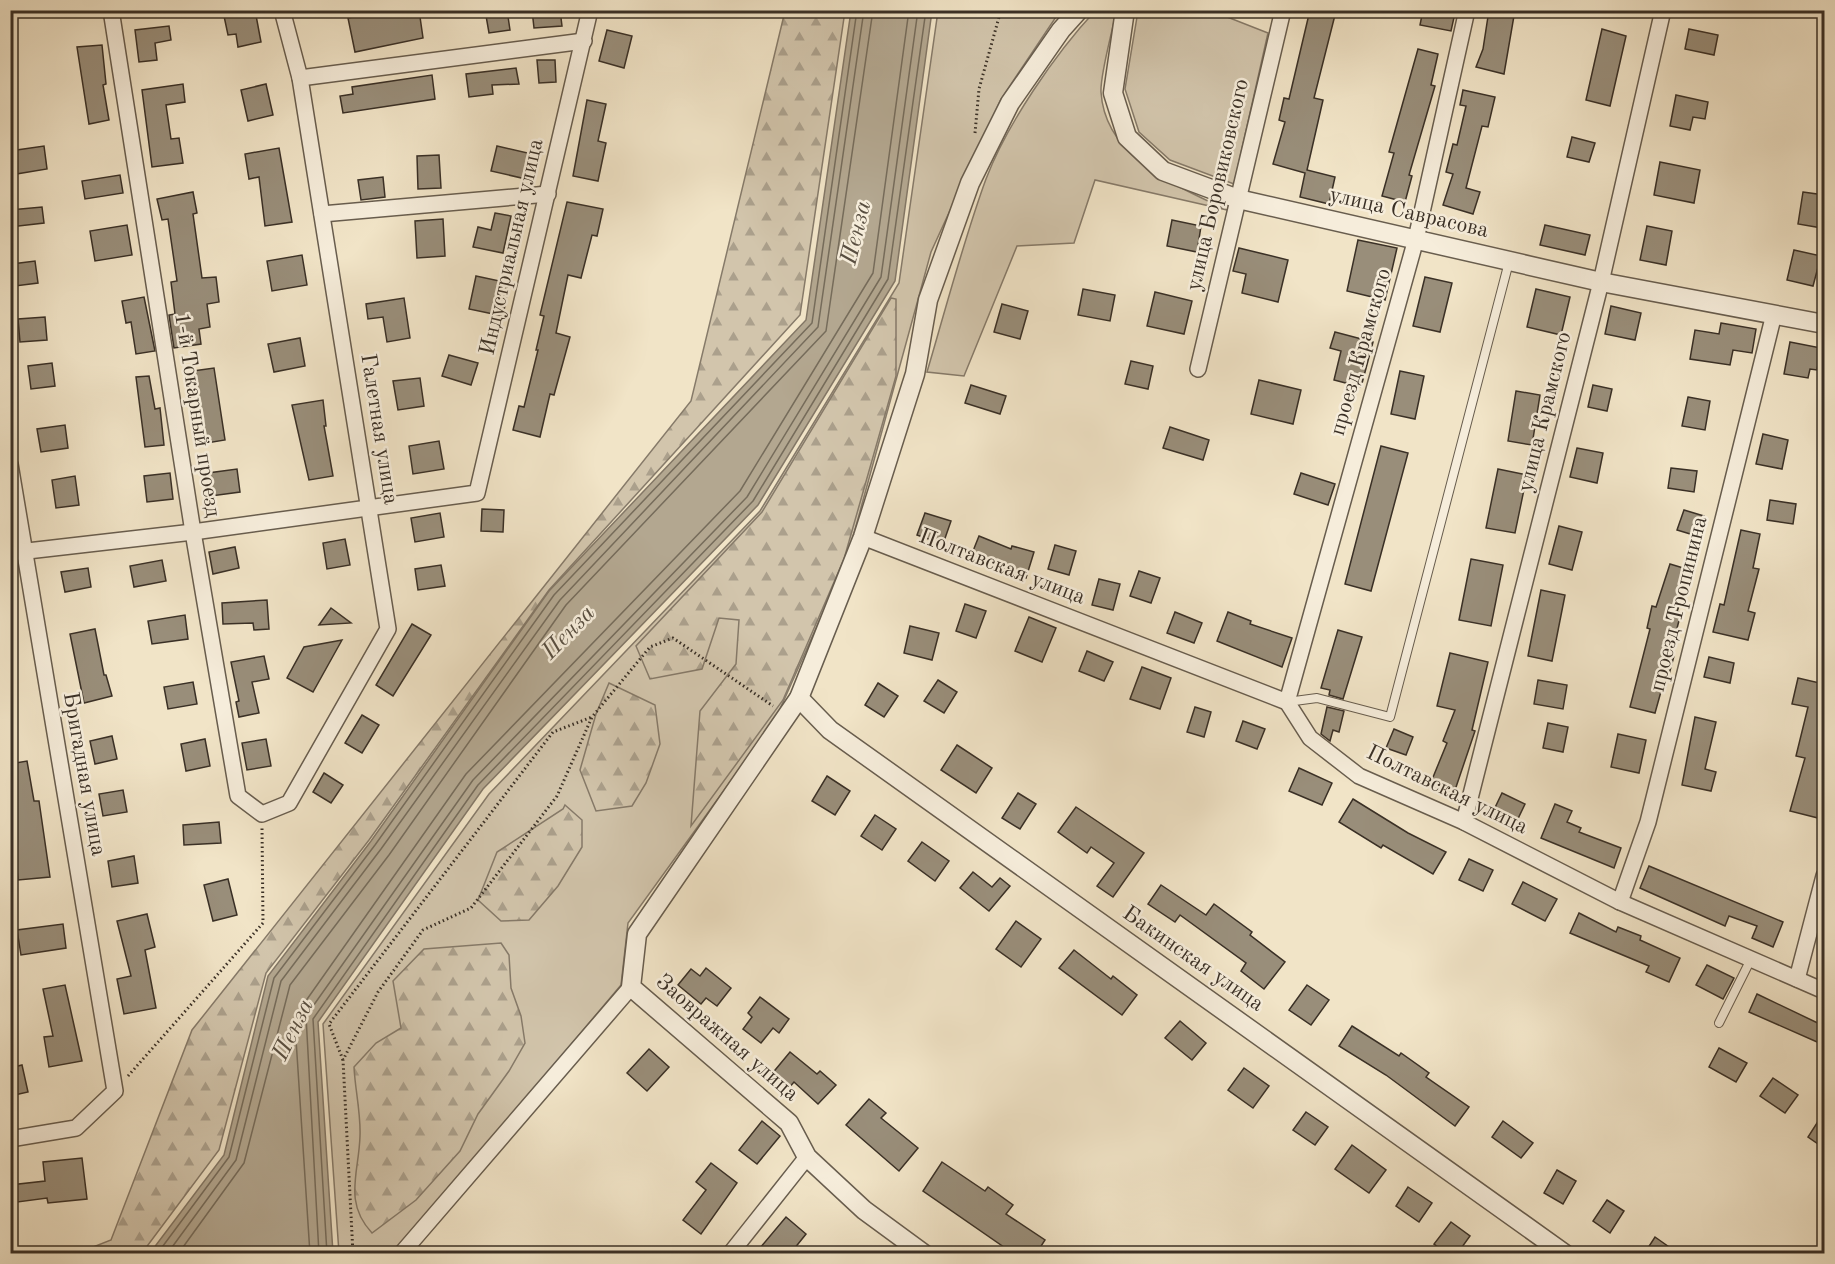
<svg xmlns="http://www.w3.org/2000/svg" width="1835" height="1264" viewBox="0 0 1835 1264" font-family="'Old Standard TT',serif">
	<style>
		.green { fill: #d2c5ac; stroke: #867a69; stroke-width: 1.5 }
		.forest { fill: url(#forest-firs); stroke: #867a69; stroke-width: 1.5 }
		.water { fill: #b3a790; stroke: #837766; stroke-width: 1.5 }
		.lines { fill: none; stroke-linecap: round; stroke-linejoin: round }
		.shore { stroke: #766c5b; stroke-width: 1.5 }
		.building { fill: #998e7a; stroke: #3a3026; stroke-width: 1.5 }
		.service-casing { stroke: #685d4e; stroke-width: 10 }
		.minor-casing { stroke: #685d4e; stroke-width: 18 }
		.tertiary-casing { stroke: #685d4e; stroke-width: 21 }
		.path { stroke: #3a3026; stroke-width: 3; stroke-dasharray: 1.5 3; stroke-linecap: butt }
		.service { stroke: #f6eddb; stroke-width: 8 }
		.minor { stroke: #f6eddb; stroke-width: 15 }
		.tertiary { stroke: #f6eddb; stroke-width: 18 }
		.labels { text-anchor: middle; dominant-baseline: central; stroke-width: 5; stroke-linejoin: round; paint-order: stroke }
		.street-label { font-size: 22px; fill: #3a3026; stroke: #f6eddb }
		.water-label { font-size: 24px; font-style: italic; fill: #584e40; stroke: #f6eddb }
	</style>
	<defs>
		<pattern id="forest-firs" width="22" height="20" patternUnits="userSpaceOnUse" patternTransform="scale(1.5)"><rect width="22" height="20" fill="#d2c5ac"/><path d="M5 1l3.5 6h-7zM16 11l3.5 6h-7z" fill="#aba08c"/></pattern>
	</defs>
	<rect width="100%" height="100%" fill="#f1e4c7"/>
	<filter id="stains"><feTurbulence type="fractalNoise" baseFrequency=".00333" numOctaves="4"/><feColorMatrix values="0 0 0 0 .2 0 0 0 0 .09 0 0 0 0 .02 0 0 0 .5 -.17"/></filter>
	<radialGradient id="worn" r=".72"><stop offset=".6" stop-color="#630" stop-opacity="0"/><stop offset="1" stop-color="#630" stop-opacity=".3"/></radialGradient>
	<g class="green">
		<path d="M938 11H1060L1001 99 931 252 847 559 775 720 628 923 621 985 396 1253H339L323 1024 489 794 760 511 899 283Z"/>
		<path d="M1095 11H1116C1113 30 1100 74 1101 92 1105 158 1175 185 1227 210L1095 180 1074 243 1017 246 964 376 927 372C946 308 963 242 986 179 1007 124 1055 54 1095 11Z"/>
		<path d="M1138 11H1212L1268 33 1234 184 1170 160 1139 132 1125 89Z"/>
	</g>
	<g class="forest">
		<path d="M785 11H845L800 315 549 590 369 840 266 973 219 1150 142 1253H78L111 1240 192 1030 691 401Z"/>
		<path d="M891 298 896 299V376L844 559 783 700 691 826 700 711 736 664 739 620 719 618 702 669 650 679 636 646 762 512Z"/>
		<path d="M609 683 655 705 660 744 646 783 632 806 596 811 580 770 596 714Z"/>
		<path d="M565 805 582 820V847L558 886 529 920 501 921 478 900 497 852 563 809Z"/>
		<path d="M501 943 509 955 511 988 521 1016 525 1043 509 1071 478 1114 460 1151 416 1200 372 1233C343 1202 359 1173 360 1136 361 1114 355 1089 354 1067L376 1043 401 1028 393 981 424 949Z"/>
	</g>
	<path class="water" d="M851 11H932L895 281 758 505 483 789 318 1022 333 1253H150L224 1155 268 976 371 841 549 591 806 320Z"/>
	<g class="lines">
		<g class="shore">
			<path d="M157 1254 229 1157 274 978 375 845 554 595 812 323 857 10"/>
			<path d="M167 1254 236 1160 281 981 381 849 560 600 818 327 864 10"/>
			<path d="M178 1254 244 1163 290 985 389 855 566 605 826 331 873 10"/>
			<path d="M310 1254 295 1024 298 1012 466 774 740 491 873 273 909 10"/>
			<path d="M319 1254 306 1016 473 780 747 497 881 277 918 10"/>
			<path d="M327 1254 313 1019 478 785 753 501 888 279 926 10"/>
		</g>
	</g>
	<g class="building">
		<path d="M255 10 261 42 238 47 236 34 228 35 224 16Z"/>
		<path d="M389 10H419L423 38 355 52 348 18Z"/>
		<path d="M485 10H507L510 30 489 33Z"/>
		<path d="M532 10H560L562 26 534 28Z"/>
		<path d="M1310 10 1335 15 1314 98 1323 100 1307 170 1335 177 1329 204 1300 197 1305 173 1273 164 1285 122 1279 120 1284 98 1289 99Z"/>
		<path d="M1423 10 1455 13 1451 31 1420 25Z"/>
		<path d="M1489 10H1515L1504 74 1476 67 1483 49Z"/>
		<path d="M169 26 171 40 155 43 157 60 139 62 135 30Z"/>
		<path d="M1602 29 1626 36 1610 106 1586 100Z"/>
		<path d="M1689 29 1718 35 1714 55 1685 49Z"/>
		<path d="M607 30 632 36 624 68 599 61Z"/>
		<path d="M102 45 106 84 103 85 109 120 89 124 77 47Z"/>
		<path d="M1418 49 1438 54 1431 85 1435 86 1409 175 1412 176 1405 202 1382 196 1394 153 1389 152Z"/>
		<path d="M537 60H555L556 82 539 83Z"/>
		<path d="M516 68 519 84 492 85 493 94 469 97 466 74Z"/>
		<path d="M432 75 435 99 343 113 340 96 353 94 352 87Z"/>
		<path d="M183 84 185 102 166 105 171 139 179 138 183 163 152 167 142 90Z"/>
		<path d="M266 84 273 115 248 121 241 90Z"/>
		<path d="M1463 90 1495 97 1488 127 1482 126 1466 188 1480 192 1473 214 1443 205 1453 174 1446 172 1453 144 1457 145 1466 106 1460 105Z"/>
		<path d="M1676 95 1708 102 1705 119 1693 117 1690 130 1670 126Z"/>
		<path d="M587 100 606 104 598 141 606 143 598 181 573 176Z"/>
		<path d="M1572 137 1595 143 1589 162 1567 157Z"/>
		<path d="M44 146 47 169 10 175V151Z"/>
		<path d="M497 146 532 154 526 179 491 171Z"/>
		<path d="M279 148 292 222 265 226 259 177 249 179 245 154Z"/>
		<path d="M439 155 441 188 418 189 417 156Z"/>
		<path d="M1660 162 1700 170 1694 203 1654 195Z"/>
		<path d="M120 175 123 193 85 199 82 181Z"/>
		<path d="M383 177 385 197 361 200 358 180Z"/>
		<path d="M193 192 197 213 193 214 202 278 216 277 219 302 207 304 210 327 199 329 201 344 174 348 169 315 175 314 171 282 177 281 168 219 162 220 157 199Z"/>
		<path d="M1803 192 1824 195 1822 228 1798 224Z"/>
		<path d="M567 202 603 209 597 236 592 235 581 278 568 275 556 333 570 337 554 395 550 394 540 437 513 430 519 406 524 407 538 350H536L544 316 540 315Z"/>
		<path d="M42 207 44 223 10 227V210Z"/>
		<path d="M495 213 511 216 503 253 473 247 478 227 491 230Z"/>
		<path d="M443 219 445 256 417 258 415 221Z"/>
		<path d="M1172 220 1201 226 1197 252 1167 246Z"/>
		<path d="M127 225 132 255 95 261 90 231Z"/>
		<path d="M1545 225 1590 235 1585 255 1540 245Z"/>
		<path d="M1647 226 1672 231 1666 265 1640 260Z"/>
		<path d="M1358 240 1397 248 1385 300 1347 291Z"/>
		<path d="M1239 248 1288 260 1278 302 1242 293 1246 274 1233 271Z"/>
		<path d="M1794 250 1821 256 1813 286 1787 280Z"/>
		<path d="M302 255 307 285 272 291 267 261Z"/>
		<path d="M35 261 38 283 15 286 12 264Z"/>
		<path d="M476 276 509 283 503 316 469 309Z"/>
		<path d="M1425 277 1452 283 1440 332 1413 326Z"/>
		<path d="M1083 289 1115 295 1110 321 1078 315Z"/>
		<path d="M1536 289 1570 297 1561 335 1527 327Z"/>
		<path d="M1155 292 1192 301 1184 334 1147 326Z"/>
		<path d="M144 297 155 351 136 354 131 322 126 323 122 301Z"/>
		<path d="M404 298 410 338 387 342 383 317 368 319 366 304Z"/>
		<path d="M1002 304 1028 311 1020 339 994 332Z"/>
		<path d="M1611 306 1641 313 1635 340 1605 334Z"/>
		<path d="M45 317 47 340 20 342 18 319Z"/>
		<path d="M1721 323 1756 329 1752 353 1733 350 1730 365 1690 359 1695 330 1719 334Z"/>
		<path d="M1335 332 1373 342 1361 387 1334 380 1341 351 1330 348Z"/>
		<path d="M300 338 305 366 274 372 268 344Z"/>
		<path d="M1790 342 1821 348 1817 370 1810 369 1808 378 1784 374Z"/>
		<path d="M449 355 478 363 471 385 442 376Z"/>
		<path d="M1131 361 1153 366 1148 389 1125 384Z"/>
		<path d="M52 363 55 386 31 389 28 366Z"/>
		<path d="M214 368 225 440 195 445 186 372Z"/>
		<path d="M1400 371 1424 376 1415 419 1391 414Z"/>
		<path d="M149 376 155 409 160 408 164 445 145 447 136 377Z"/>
		<path d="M420 378 424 406 398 410 393 381Z"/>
		<path d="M1259 380 1301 390 1293 424 1251 414Z"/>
		<path d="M971 385 1006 396 1000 414 965 403Z"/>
		<path d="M1593 385 1612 389 1607 411 1588 407Z"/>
		<path d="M1516 391 1540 395 1532 445 1508 441Z"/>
		<path d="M1688 397 1710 401 1705 430 1682 426Z"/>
		<path d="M323 400 326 426H324L333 476 309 480 292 405Z"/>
		<path d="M65 425 68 448 41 452 37 429Z"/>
		<path d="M1170 427 1209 440 1203 460 1163 448Z"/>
		<path d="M1763 434 1788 440 1782 469 1756 464Z"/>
		<path d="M439 441 444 469 413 474 409 446Z"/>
		<path d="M1381 446 1408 453 1371 591 1345 584Z"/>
		<path d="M1577 448 1603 453 1597 483 1570 477Z"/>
		<path d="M1671 468 1697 471 1694 492 1668 488Z"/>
		<path d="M237 469 240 492 211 496 208 473Z"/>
		<path d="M1498 469 1527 475 1515 533 1486 528Z"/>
		<path d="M170 473 173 499 147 502 144 476Z"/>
		<path d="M1301 473 1335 484 1328 505 1294 494Z"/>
		<path d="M75 476 79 505 56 508 52 480Z"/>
		<path d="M1770 500 1796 504 1793 524 1767 520Z"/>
		<path d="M482 509 504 510 503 532 481 531Z"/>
		<path d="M1684 510 1704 516 1697 536 1677 530Z"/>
		<path d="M440 513 444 537 415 542 411 518Z"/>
		<path d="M925 513 951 521 943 544 917 535Z"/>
		<path d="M1559 526 1582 532 1572 570 1549 564Z"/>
		<path d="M1741 530 1760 534 1753 568 1759 569 1748 611 1755 613 1748 640 1713 632 1720 604 1724 605Z"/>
		<path d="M979 536 1011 549 1012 546 1034 552 1026 578 971 556Z"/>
		<path d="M345 539 350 565 327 569 323 543Z"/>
		<path d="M1055 545 1076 551 1069 575 1048 569Z"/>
		<path d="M235 547 239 568 213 574 209 552Z"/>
		<path d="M1471 559 1503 565 1491 626 1459 620Z"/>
		<path d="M162 560 166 581 134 587 130 566Z"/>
		<path d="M1670 564 1690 570 1677 612 1681 613 1670 655 1674 656 1665 689 1662 688 1655 713 1630 707 1650 629 1647 628 1652 606 1656 607Z"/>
		<path d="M441 565 445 586 418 590 415 569Z"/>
		<path d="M88 568 91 587 65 592 61 572Z"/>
		<path d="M1139 571 1160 578 1151 603 1130 596Z"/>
		<path d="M1099 579 1120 584 1113 610 1092 605Z"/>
		<path d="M1541 590 1565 595 1552 661 1528 656Z"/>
		<path d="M267 600 269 629 254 630 253 623 223 624 222 603Z"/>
		<path d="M965 604 986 611 976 638 956 631Z"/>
		<path d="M331 608 351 623 319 625Z"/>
		<path d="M1175 612 1202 623 1194 643 1167 633Z"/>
		<path d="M1228 612 1251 621 1250 624 1292 638 1282 667 1217 641Z"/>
		<path d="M185 615 188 639 152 644 148 621Z"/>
		<path d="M1029 617 1056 628 1042 662 1015 651Z"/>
		<path d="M412 624 431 635 393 696 376 685Z"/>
		<path d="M910 626 939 633 932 660 904 653Z"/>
		<path d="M95 629 104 675H106L112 696 84 703 70 634Z"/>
		<path d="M1338 630 1362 637 1343 699 1329 695 1330 690 1321 688Z"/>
		<path d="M342 640 313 692 287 678 304 647Z"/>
		<path d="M1087 651 1113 662 1104 681 1079 671Z"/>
		<path d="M1450 653 1488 662 1472 730 1475 731 1453 796 1429 787 1447 743 1443 741 1455 710 1437 706Z"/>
		<path d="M264 656 269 679 252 682 259 713 239 717 236 702 239 701 231 662Z"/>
		<path d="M1709 657 1734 663 1730 683 1704 677Z"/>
		<path d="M1142 667 1171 678 1160 709 1130 699Z"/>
		<path d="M1798 678 1824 684V792L1818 818 1790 811 1805 758 1796 756 1808 707 1792 704Z"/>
		<path d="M938 680 957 692 944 713 924 701Z"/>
		<path d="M1538 680 1567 685 1563 709 1534 704Z"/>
		<path d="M193 682 197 704 168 709 164 687Z"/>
		<path d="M878 683 898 696 884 717 865 705Z"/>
		<path d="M1195 707 1211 712 1204 737 1187 732Z"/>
		<path d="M1327 707 1344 711 1339 732 1333 730 1330 741 1321 734Z"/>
		<path d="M362 715 379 725 362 753 345 743Z"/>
		<path d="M1695 717 1716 722 1705 769 1716 772 1711 791 1682 785Z"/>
		<path d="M1243 721 1265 729 1257 749 1236 741Z"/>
		<path d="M1548 723 1568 727 1563 752 1543 748Z"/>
		<path d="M1394 729 1413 737 1406 755 1386 748Z"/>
		<path d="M1618 734 1646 740 1639 773 1611 767Z"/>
		<path d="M112 736 117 759 95 764 90 741Z"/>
		<path d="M205 739 210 766 186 771 181 744Z"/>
		<path d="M266 739 271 766 247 770 242 743Z"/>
		<path d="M957 745 992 768 976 793 941 770Z"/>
		<path d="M27 761 34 801H39L50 877 18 880 14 836H10V764Z"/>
		<path d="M1299 768 1332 783 1322 805 1289 791Z"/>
		<path d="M324 773 343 785 331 803 313 792Z"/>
		<path d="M827 776 850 791 835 815 812 801Z"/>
		<path d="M123 790 127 812 103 816 99 794Z"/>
		<path d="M1018 793 1036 804 1020 829 1002 818Z"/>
		<path d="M1502 793 1525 804 1514 827 1491 816Z"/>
		<path d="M1353 799 1408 833 1446 852 1433 874 1383 845 1381 848 1339 822Z"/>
		<path d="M1555 804 1572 811 1567 822 1581 828 1579 832 1621 848 1614 868 1541 838Z"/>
		<path d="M1076 807 1144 853 1113 897 1097 886 1114 863 1091 847 1087 853 1058 832Z"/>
		<path d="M875 815 896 829 882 850 861 836Z"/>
		<path d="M219 822 221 843 184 845 183 825Z"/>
		<path d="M922 842 949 861 935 881 908 861Z"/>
		<path d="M134 856 138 883 112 887 108 861Z"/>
		<path d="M1469 859 1493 870 1483 891 1459 880Z"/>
		<path d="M1649 866 1783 922 1773 947 1752 938 1757 926 1729 916 1725 926 1640 888Z"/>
		<path d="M973 872 992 887 1000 878 1010 886 989 911 960 888Z"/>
		<path d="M228 879 237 915 213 921 204 885Z"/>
		<path d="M1523 882 1557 899 1545 921 1512 904Z"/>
		<path d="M1161 885 1206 915 1214 904 1252 932 1250 935 1285 962 1264 989 1241 971 1246 963 1180 915 1175 922 1148 904Z"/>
		<path d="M1579 913 1616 932 1618 927 1641 936 1640 940 1680 958 1669 982 1646 972 1649 966 1570 933Z"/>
		<path d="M147 914 155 947 145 950 156 1008 124 1014 117 979 131 976 117 921Z"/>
		<path d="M1016 921 1041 939 1021 967 996 949Z"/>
		<path d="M63 924 66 948 21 955 17 930Z"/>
		<path d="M1074 950 1111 979 1113 976 1137 995 1122 1015 1059 968Z"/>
		<path d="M1707 965 1734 978 1723 999 1696 985Z"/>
		<path d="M706 968 731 988 717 1006 706 998 701 1004 678 985 691 969 700 976Z"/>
		<path d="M65 985 82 1061 49 1067 44 1037 53 1036 43 989Z"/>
		<path d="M1307 985 1329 1000 1311 1025 1289 1010Z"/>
		<path d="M1757 994 1824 1026V1045L1749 1012Z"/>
		<path d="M760 997 789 1019 779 1033 773 1028 761 1043 743 1029 752 1017 748 1013Z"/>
		<path d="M1180 1021 1206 1043 1192 1060 1165 1038Z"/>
		<path d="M1352 1026 1399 1056 1401 1053 1429 1073 1426 1077 1469 1107 1455 1126 1386 1075 1339 1046Z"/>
		<path d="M1719 1048 1747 1063 1736 1082 1709 1067Z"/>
		<path d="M649 1049 669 1067 647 1091 627 1073Z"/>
		<path d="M790 1052 817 1074 820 1071 836 1085 818 1104 794 1082 788 1089 771 1075Z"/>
		<path d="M22 1065 28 1092 10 1096V1068Z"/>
		<path d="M1244 1068 1269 1086 1253 1108 1228 1090Z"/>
		<path d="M1773 1078 1798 1095 1785 1113 1760 1096Z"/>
		<path d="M869 1099 886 1113 881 1118 918 1148 899 1171 846 1125Z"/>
		<path d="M1306 1112 1328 1127 1315 1145 1293 1130Z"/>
		<path d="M1824 1112V1148L1808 1137Z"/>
		<path d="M762 1121 780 1136 757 1164 739 1150Z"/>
		<path d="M1503 1121 1533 1143 1521 1158 1492 1137Z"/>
		<path d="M1352 1145 1386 1170 1369 1193 1335 1169Z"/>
		<path d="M82 1158 87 1199 48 1203 47 1198 10 1203V1185L45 1181 43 1162Z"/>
		<path d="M942 1162 985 1191 988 1187 1013 1205 1006 1214 1045 1240 1036 1254H1014L923 1191Z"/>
		<path d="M711 1163 737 1183 701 1234 683 1220 706 1190 696 1182Z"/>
		<path d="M1557 1170 1576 1181 1563 1204 1544 1193Z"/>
		<path d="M1408 1187 1432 1203 1419 1222 1396 1206Z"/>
		<path d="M1607 1200 1624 1211 1610 1233 1593 1221Z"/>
		<path d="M786 1217 806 1234 790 1254H755Z"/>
		<path d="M1451 1222 1470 1236 1457 1254H1447L1434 1244Z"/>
		<path d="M1655 1237 1679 1254H1644Z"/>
	</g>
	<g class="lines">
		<defs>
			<g id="service">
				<path d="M1287 702 1317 698 1390 717 1509 262"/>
				<path d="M1719 1023 1751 959"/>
			</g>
			<g id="minor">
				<path d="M111 10 193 532 238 796 262 814 289 803 388 629 300 78 282 10"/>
				<path d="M300 78 584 41"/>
				<path d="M322 214 548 194"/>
				<path d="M1198 369 1283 10"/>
				<path d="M10 464 115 1091 76 1128 10 1139"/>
				<path d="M863 537 1287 702 1310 738 1359 776 1464 822 1620 902 1824 991"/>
				<path d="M10 553 193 532 477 493 590 10"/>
				<path d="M1287 702 1416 239 1467 10"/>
				<path d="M1464 822 1601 282 1663 10"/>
				<path d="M1620 902 1648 822 1774 314"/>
				<path d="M1797 979 1824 876"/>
				<path d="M401 1254 631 987"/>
				<path d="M730 1254 807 1157"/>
			</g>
			<g id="tertiary">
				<path d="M1125 10 1113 93 1127 137 1163 171 1238 199 1601 282 1824 324"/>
				<path d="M799 698 830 730 1565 1254"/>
				<path d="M924 1254 864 1210 807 1157 789 1123 631 987 637 934 799 698 863 537 915 374 928 300 970 183 1010 103 1061 30 1079 10"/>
			</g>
		</defs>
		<use href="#service" class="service-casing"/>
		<use href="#minor" class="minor-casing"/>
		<use href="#tertiary" class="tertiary-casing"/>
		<g class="path">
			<path d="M975 133 979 89 1001 10"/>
			<path d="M343 1060 329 1024 553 732 592 717"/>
			<path d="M128 1076 263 923 262 828"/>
			<path d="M353 1254 343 1060 378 992 423 930 471 908 557 796 592 717 650 647 673 638 773 706"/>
		</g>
		<use href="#service" class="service"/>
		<use href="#minor" class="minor"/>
		<use href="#tertiary" class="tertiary"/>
	</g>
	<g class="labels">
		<g class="street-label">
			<text transform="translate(1218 185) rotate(-77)">улица Боровиковского</text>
			<text transform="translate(1409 213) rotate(13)">улица Саврасова</text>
			<text transform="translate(512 247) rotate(-77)">Индустриальная улица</text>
			<text transform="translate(1361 352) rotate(-74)">проезд Крамского</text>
			<text transform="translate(1545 412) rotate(-76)">улица Крамского</text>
			<text transform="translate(197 415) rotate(81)">1-й Токарный проезд</text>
			<text transform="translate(379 429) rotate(81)">Галетная улица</text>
			<text transform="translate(1002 567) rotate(21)">Полтавская улица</text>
			<text transform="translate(1679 604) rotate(-76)">проезд Тропинина</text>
			<text transform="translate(84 774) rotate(80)">Бригадная улица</text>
			<text transform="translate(1447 790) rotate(26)">Полтавская улица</text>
			<text transform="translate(1193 959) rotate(35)">Бакинская улица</text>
			<text transform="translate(727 1038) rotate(41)">Заовражная улица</text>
		</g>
		<g class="water-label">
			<text transform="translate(857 233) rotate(-76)">Пенза</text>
			<text transform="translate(569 633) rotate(-46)">Пенза</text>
			<text transform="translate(294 1030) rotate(-64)">Пенза</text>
		</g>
	</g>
	<rect width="1835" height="1264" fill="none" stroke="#f1e4c7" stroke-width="36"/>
	<rect x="12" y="12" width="1811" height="1240" fill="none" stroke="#3a3026" stroke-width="3"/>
	<rect x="18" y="18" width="1799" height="1228" fill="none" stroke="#3a3026" stroke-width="1.5"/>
	<rect width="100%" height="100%" filter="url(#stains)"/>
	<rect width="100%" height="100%" fill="url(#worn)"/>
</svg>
